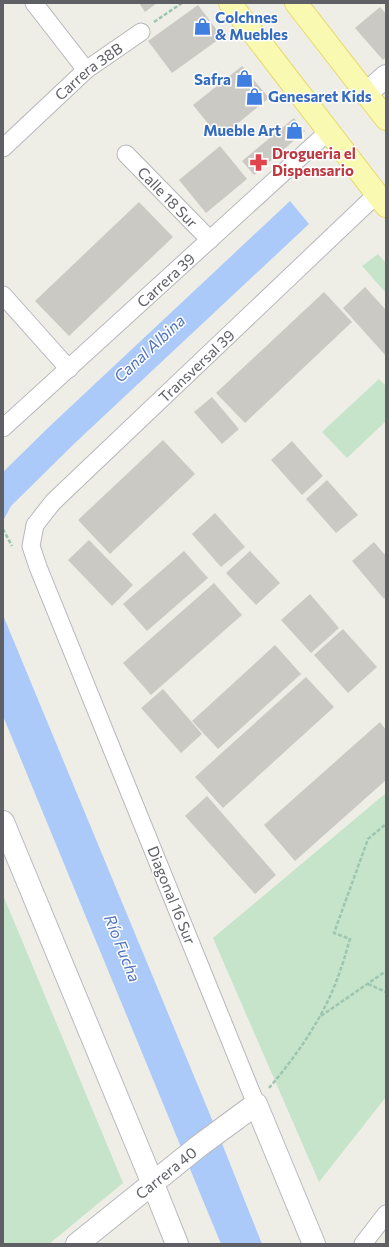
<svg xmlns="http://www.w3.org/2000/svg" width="389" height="1247" viewBox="0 0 389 1247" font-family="Commissioner,sans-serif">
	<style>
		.green { fill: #c5e4ca }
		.water { fill: #accaf9 }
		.building { fill: #cbc9c3 }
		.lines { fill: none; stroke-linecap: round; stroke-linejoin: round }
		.street-casing { stroke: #b6b7bc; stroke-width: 19 }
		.secondary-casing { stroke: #b7b9bf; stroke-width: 24 }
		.primary-casing { stroke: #e8d966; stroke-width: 24 }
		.path { stroke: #9ec5b0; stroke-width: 2.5; stroke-dasharray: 4 2; stroke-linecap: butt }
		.street { stroke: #fff; stroke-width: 17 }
		.secondary { stroke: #fff; stroke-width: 22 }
		.primary { stroke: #f9f9b1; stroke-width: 22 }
		.labels { text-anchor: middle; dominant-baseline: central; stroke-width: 3; stroke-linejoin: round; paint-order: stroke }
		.shop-label { font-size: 15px; font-weight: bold; fill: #366cbe; stroke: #fff; text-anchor: start }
		.street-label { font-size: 15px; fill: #5e6065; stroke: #fff }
		.health-label { font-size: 15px; font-weight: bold; fill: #be3a42; stroke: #fff; text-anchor: start }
		.water-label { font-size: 16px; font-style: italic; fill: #4f72bc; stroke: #fff }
	</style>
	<rect width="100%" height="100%" fill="#efeee6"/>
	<g class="green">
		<path d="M378 254 386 263V293L362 266Z"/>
		<path d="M379 379 386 386V421L347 458 322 432Z"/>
		<path d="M386 793V1097L319 1182 213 938Z"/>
		<path d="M3 895 123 1183 49 1244H3Z"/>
	</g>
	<g class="water">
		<path d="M290 201 309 224 75 443 11 506 3 521V472L51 425Z"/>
		<path d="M3 615 223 1146 262 1244H221L3 716Z"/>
	</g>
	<g class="building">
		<path d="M139 3H157L145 12Z"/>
		<path d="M198 5 222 37 172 73 148 41Z"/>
		<path d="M380 7 386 14V57L383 60 355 28Z"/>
		<path d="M242 66 269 98 220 138 193 105Z"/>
		<path d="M294 118 305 131 254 175 242 161Z"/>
		<path d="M220 146 247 179 206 213 179 180Z"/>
		<path d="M139 202 173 237 69 336 35 301Z"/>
		<path d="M365 287 386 310V356L343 308Z"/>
		<path d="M324 292 352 322 245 423 216 393Z"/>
		<path d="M212 397 239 429 222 444 194 412Z"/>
		<path d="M163 440 195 474 110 554 78 520Z"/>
		<path d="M292 441 323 476 302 495 271 460Z"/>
		<path d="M327 480 358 515 336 533 306 499Z"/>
		<path d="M215 513 245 547 221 567 192 534Z"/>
		<path d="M89 540 133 585 112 606 68 560Z"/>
		<path d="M374 542 386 556V597L384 599 352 561Z"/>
		<path d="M184 551 208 578 147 631 123 604Z"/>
		<path d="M250 551 280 583 256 605 226 573Z"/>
		<path d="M214 583 242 615 151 695 123 663Z"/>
		<path d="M310 594 339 628 311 653 281 620Z"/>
		<path d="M343 629 377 667 348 693 314 655Z"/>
		<path d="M275 645 301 674 218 749 192 721Z"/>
		<path d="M306 677 334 707 223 808 195 777Z"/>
		<path d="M163 689 202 734 181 753 141 708Z"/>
		<path d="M380 722 386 730V780L295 861 264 825Z"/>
		<path d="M207 796 276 875 255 894 185 816Z"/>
	</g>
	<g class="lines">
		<defs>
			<g id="street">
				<path d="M34 3 86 70"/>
				<path id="s1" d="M3 148 86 70 141 32"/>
				<path id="s2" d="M126 154 210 240"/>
				<path d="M3 295 69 369"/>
				<path id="s3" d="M3 428 329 131"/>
				<path id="s4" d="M256 1104 38 567 31 546 35 525 53 502 377 194"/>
				<path d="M363 1244 386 1214"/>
			</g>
			<g id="secondary">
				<path d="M366 94 386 76"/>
				<path d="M3 822 153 1184 177 1244"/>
				<path id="s5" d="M77 1244 199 1146 256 1104 314 1244"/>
			</g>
			<g id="primary">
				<path d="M230 3 386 206"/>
				<path d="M296 3 386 119"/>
			</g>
		</defs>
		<use href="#street" class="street-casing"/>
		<use href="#secondary" class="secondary-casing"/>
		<use href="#primary" class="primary-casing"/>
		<g class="path">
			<path d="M154 22 182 3"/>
			<path d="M3 529 12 546"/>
			<path d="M368 984 386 992"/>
			<path d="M321 1016 386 971"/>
			<path d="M269 1088C299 1053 327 1012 341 968 345 958 347 948 350 939L334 933 368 839 386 824"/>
		</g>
		<use href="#street" class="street"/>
		<use href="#secondary" class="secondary"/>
		<use href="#primary" class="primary"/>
	</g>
	<defs>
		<symbol id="shop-bare" viewBox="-9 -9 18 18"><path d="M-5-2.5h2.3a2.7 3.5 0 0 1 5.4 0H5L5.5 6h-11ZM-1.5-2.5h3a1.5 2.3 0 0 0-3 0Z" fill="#3f7fe0" stroke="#fff" stroke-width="2.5" paint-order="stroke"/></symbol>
		<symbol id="pharmacy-bare" viewBox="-9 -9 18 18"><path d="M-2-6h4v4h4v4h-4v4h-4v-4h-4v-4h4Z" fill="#e0444e" stroke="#fff" stroke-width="2.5" paint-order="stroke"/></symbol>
	</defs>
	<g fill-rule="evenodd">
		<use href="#shop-bare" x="190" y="14" width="25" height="25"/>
		<use href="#shop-bare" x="232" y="66" width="25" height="25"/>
		<use href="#shop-bare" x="242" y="84" width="25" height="25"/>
		<use href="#shop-bare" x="282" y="118" width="25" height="25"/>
		<use href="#pharmacy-bare" x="246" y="150" width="25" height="25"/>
	</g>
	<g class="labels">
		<g class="shop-label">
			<text x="215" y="17">Colchnes<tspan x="215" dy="17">&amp; Muebles</tspan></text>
			<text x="231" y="79" text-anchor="end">Safra</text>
			<text x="268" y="96">Genesaret Kids</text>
			<text x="281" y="130" text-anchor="end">Mueble Art</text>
		</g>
		<g class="street-label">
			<text stroke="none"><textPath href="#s1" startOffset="115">Carrera 38B</textPath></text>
			<text stroke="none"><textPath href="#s2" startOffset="60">Calle 18 Sur</textPath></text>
			<text stroke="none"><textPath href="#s3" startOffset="220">Carrera 39</textPath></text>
			<text stroke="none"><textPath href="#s4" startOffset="850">Transversal 39</textPath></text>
			<text transform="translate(172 895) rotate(68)">Diagonal 16 Sur</text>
			<text stroke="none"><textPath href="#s5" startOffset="114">Carrera 40</textPath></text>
		</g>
		<g class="health-label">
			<text x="272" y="153">Drogueria el<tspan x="272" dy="17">Dispensario</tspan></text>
		</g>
		<g class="water-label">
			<text transform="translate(149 348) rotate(-43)">Canal Albina</text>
			<text transform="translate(123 948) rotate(68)">Río Fucha</text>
		</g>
	</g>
	<rect width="389" height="1247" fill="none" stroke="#5e6065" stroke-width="8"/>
</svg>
